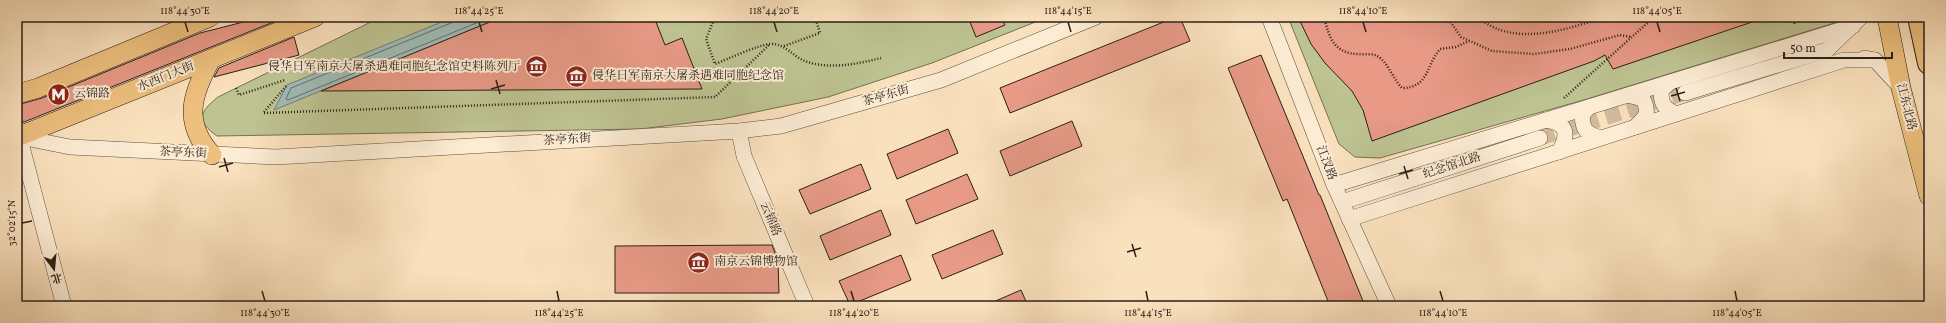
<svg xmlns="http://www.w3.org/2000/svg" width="1946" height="323" viewBox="0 0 1946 323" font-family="Vollkorn,'Noto Serif SC',serif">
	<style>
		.green { fill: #bec392; stroke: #747155 }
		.water { fill: #9fbcb8; stroke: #707d78 }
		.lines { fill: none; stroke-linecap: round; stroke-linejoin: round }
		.shore { stroke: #646e68; stroke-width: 1 }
		.building { fill: #e89a87; stroke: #2a1f18 }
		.minor-tunnel { stroke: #d0ba9c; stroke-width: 15; stroke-dasharray: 15 8; stroke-linecap: butt }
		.minor-casing { stroke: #5e5041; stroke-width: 16 }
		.major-casing { stroke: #2a1f18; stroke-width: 20 }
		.highway-casing { stroke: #2a1f18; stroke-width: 24 }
		.path { stroke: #2a1f18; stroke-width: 2.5; stroke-dasharray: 1 2; stroke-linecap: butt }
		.minor { stroke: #fcecd4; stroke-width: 15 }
		.major { stroke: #edc07e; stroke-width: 19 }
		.highway { stroke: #edc07e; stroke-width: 22 }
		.ticks { fill: none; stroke: #2a1f18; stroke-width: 1.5 }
		.labels { text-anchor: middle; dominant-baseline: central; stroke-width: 4; stroke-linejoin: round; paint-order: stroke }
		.poi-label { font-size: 12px; fill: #2a1f18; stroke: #fcecd4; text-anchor: start }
		.street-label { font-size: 12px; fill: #2a1f18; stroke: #fcecd4 }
		.neatline { fill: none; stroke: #2a1f18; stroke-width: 1.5 }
		.ticks-label { font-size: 10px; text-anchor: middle; fill: #2a1f18 }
	</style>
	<rect width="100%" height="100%" fill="#fae1bd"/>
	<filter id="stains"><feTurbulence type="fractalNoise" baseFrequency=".005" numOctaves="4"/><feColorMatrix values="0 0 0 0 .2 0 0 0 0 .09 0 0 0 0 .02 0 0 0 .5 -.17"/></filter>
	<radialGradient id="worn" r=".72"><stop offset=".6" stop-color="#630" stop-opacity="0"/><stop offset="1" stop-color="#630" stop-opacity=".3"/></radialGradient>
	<g class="green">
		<path d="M381 17H1048L932 63 828 97 722 119 640 129 217 136C196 121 199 112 218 97Z"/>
		<path d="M1288 17H1848L1844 20 1587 99 1380 158 1355 157 1339 144Z"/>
	</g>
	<path class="water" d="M454 17H502L274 110 287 85Z"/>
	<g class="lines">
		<path class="shore" d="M454 17 451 23 291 88 286 99 288 100 491 17"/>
	</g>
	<g class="building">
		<path d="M263 17H286L24 122 17 119V105L42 98 200 33Z"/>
		<path d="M502 17H654L665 45 682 38 702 89 321 91Z"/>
		<path d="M968 17H1001L1005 25 976 37Z"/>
		<path d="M1176 17H1180L1190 41 1010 113 1000 88Z"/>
		<path d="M1298 17H1761V19L1613 69 1605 55 1594 61 1372 141 1363 110 1352 91 1325 63 1311 44Z"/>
		<path d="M294 37 299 55 214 77 219 68Z"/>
		<path d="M1261 55 1319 195H1320L1365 306H1330L1287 199 1283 201 1228 68Z"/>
		<path d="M1072 121 1082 146 1010 176 1000 151Z"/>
		<path d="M948 129 958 153 897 179 887 154Z"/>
		<path d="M861 164 871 189 810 214 799 190Z"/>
		<path d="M967 174 978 199 916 224 906 200Z"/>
		<path d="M881 210 891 235 830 260 820 236Z"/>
		<path d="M993 230 1003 254 942 279 932 255Z"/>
		<path d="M772 245 778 261 779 293H615V246Z"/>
		<path d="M901 255 911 280 850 305 839 281Z"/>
		<path d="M1021 290 1028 306H984Z"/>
	</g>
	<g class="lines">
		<path class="minor-tunnel" d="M1540 138 1685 93"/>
		<defs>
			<g id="minor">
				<path d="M1269 17 1334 185 1389 306"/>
				<path d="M1865 58 1875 60 1901 88"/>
				<path d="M1669 83 1661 91C1661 104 1664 108 1676 114"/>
				<path d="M1685 93 1827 50 1861 17"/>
				<path d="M1628 95 1643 99C1650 114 1646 116 1635 127"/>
				<path d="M1589 107 1582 115C1583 131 1586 133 1600 138"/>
				<path d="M1545 120C1568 123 1569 134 1559 152"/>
				<path d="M17 128 64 306"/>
				<path d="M739 131 744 156 807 306"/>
				<path d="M20 137 70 147 276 157 739 131 781 126 941 80 1096 17"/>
				<path d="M1334 185 1853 26"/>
				<path d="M1342 202 1540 138"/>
				<path d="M1349 219 1844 60H1875"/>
			</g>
			<g id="major">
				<path d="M1887 17 1901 88 1929 196"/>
				<path d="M211 59C192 94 182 122 212 155"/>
				<path d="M17 94 38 88 210 17"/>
				<path d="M17 137 315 17"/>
			</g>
			<path id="highway" d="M1919 17 1929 63"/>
		</defs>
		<use href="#minor" class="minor-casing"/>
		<use href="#major" class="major-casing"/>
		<use href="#highway" class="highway-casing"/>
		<g class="path">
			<path d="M715 17 706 39 715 64C728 59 758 45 770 44 785 43 792 56 805 61 829 70 857 64 881 58"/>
			<path d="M1324 17C1329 37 1334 54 1359 54 1364 55 1373 53 1377 56 1388 62 1393 79 1402 88 1429 88 1426 65 1440 49L1456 47 1469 41"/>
			<path d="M1447 17 1461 37 1492 51 1534 54 1570 49 1620 35 1632 37"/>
			<path d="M1478 17C1511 47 1565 31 1603 17"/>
			<path d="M1645 17 1648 22"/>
			<path d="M1793 17 1795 25"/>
			<path d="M784 46 820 33 815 17"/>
			<path d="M236 88 239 95 285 80"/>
			<path d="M1564 98 1654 17"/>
			<path d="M264 112 287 85"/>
			<path d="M264 113 715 97 770 44"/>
		</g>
		<use href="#minor" class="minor"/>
		<use href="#major" class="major"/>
		<use href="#highway" class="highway"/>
	</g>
	<path class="ticks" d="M185 22 188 32M479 22 482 32M774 22 777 32M1068 22 1071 32M1363 22 1366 32M1657 22 1660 32M496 80 500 94M1676 88 1680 101M491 89 505 85M1671 96 1685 92M224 158 228 172M1404 166 1408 179M219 167 233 163M1399 174 1413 170M22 223 32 221M1132 244 1136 257M1127 252 1141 248M262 291 265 301M557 291 559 301M851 291 854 301M1146 291 1148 301M1440 291 1443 301M1735 291 1737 301"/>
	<defs>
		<symbol id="museum-disc" viewBox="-11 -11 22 22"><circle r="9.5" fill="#8f2418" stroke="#fcecd4"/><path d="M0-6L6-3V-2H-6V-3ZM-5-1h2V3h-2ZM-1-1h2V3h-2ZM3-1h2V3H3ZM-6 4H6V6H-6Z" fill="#fff"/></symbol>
		<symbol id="metro-disc" viewBox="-11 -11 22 22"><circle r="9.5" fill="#8f2418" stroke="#fcecd4"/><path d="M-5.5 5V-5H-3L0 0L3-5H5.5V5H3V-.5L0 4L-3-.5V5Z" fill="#fff"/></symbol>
	</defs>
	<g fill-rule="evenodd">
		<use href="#museum-disc" x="524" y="54" width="25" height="25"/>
		<use href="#museum-disc" x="564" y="64" width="25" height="25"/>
		<use href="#metro-disc" x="46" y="82" width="25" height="25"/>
		<use href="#museum-disc" x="686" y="250" width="25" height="25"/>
	</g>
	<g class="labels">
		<g class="poi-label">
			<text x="520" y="67" text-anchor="end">侵华日军南京大屠杀遇难同胞纪念馆史料陈列厅</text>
			<text x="592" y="76">侵华日军南京大屠杀遇难同胞纪念馆</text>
			<text x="74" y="94">云锦路</text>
			<text x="714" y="262">南京云锦博物馆</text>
		</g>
		<g class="street-label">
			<text transform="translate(166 77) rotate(-22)">水西门大街</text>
			<text transform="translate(886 96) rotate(-16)">茶亭东街</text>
			<text transform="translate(1906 107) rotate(76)">江东北路</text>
			<text transform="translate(567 140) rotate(-3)">茶亭东街</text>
			<text transform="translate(183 153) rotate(2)">茶亭东街</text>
			<text transform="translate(1326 163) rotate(69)">江汊路</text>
			<text transform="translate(1452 166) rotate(-18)">纪念馆北路</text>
			<text transform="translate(770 219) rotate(67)">云锦路</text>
		</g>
	</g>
	<rect width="1946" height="323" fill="none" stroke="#fae1bd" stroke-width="44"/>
	<g transform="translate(54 269) rotate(164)" stroke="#fcecd4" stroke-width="3" paint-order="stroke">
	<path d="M0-3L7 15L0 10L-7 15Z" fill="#2a1f18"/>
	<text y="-6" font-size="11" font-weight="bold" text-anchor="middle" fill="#2a1f18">北</text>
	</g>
	<path d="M1784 52v6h108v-6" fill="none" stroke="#2a1f18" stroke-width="2"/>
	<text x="1790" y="52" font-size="12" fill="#2a1f18" stroke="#fcecd4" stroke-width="3" paint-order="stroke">50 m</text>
	<rect x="22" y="22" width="1902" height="279" class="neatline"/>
	<g class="ticks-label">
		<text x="185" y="14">118°44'30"E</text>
		<text x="479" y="14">118°44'25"E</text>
		<text x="774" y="14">118°44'20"E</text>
		<text x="1068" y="14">118°44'15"E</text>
		<text x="1363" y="14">118°44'10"E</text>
		<text x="1657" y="14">118°44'05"E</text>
		<text transform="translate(11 223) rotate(-90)" y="4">32°02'15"N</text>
		<text x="265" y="316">118°44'30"E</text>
		<text x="559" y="316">118°44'25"E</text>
		<text x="854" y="316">118°44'20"E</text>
		<text x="1148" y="316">118°44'15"E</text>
		<text x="1443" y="316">118°44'10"E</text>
		<text x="1737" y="316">118°44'05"E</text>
	</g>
	<rect width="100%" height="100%" filter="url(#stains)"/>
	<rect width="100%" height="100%" fill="url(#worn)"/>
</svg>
